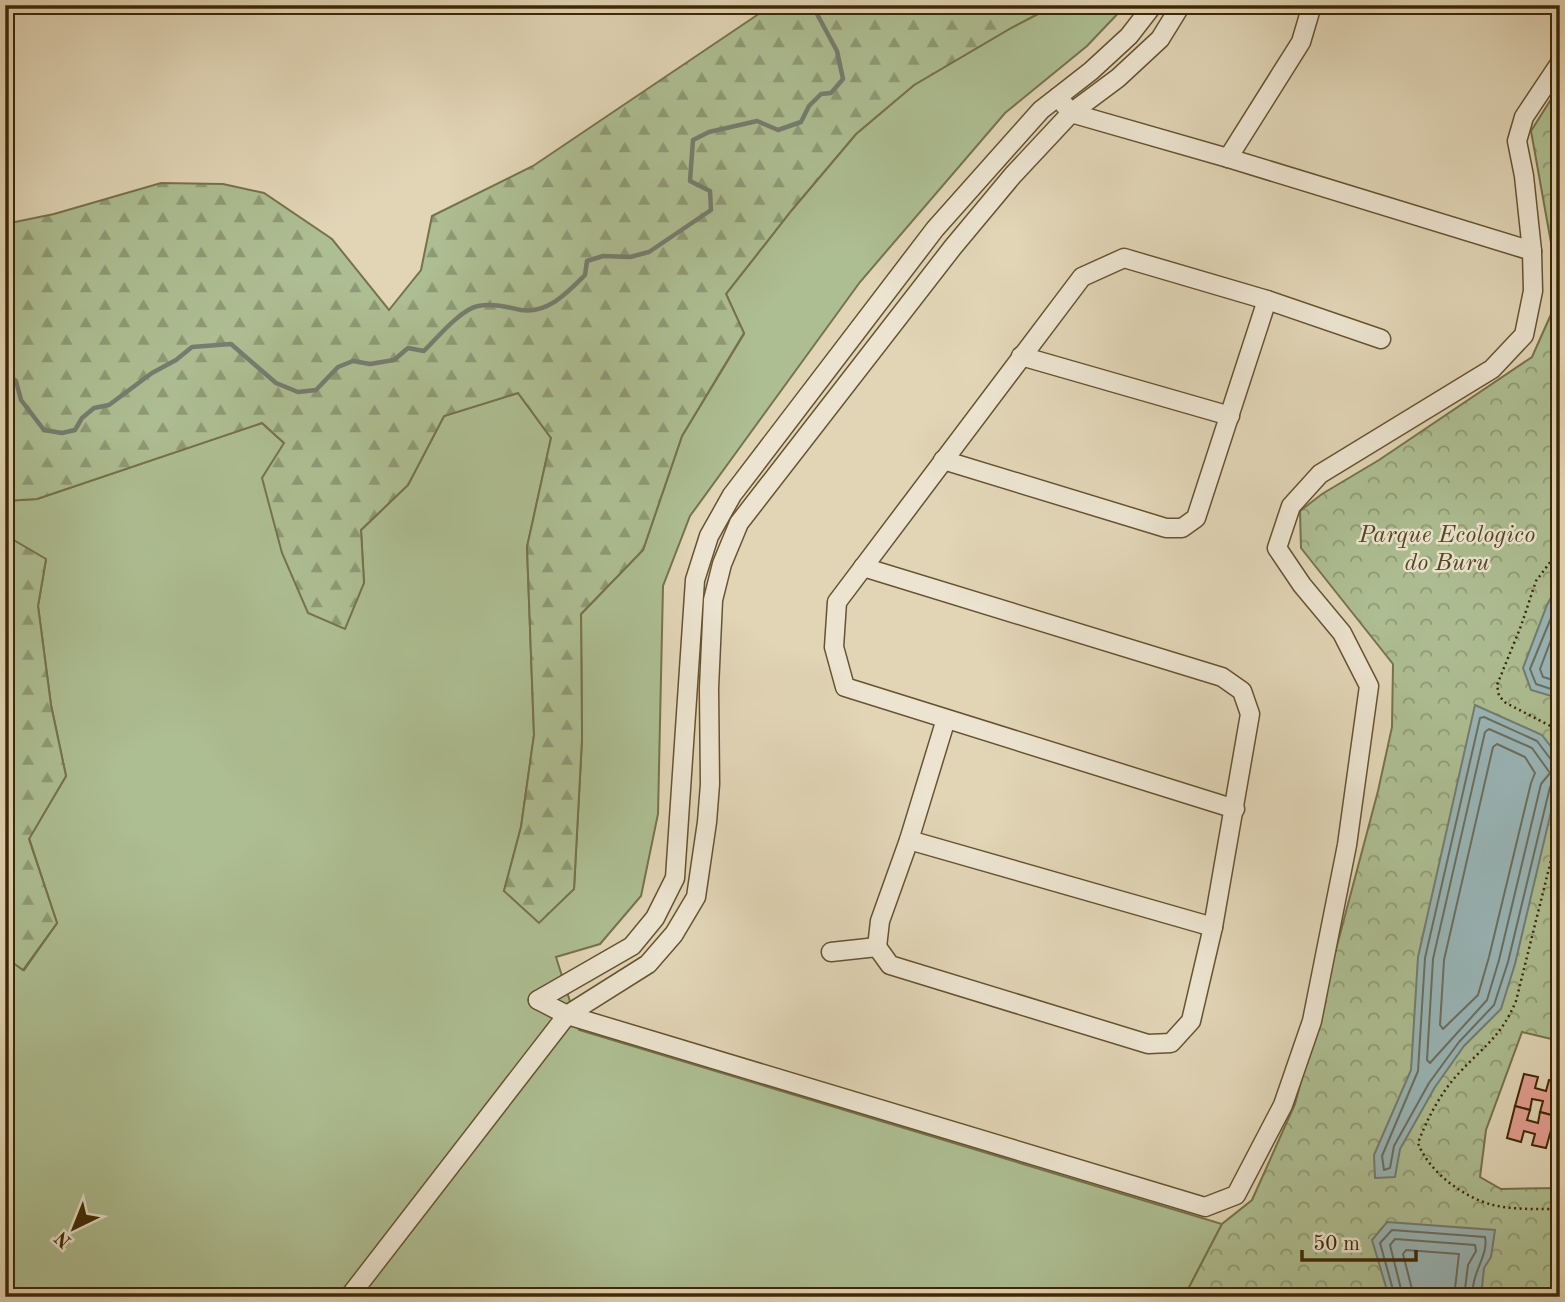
<svg xmlns="http://www.w3.org/2000/svg" width="1565" height="1302" viewBox="0 0 1565 1302" font-family="'Old Standard TT',serif">
	<style>
		.grass { fill: #adbe92; stroke: #76734a; stroke-width: 2 }
		.forest { fill: url(#forest-firs); stroke: #76734a; stroke-width: 2 }
		.park { fill: url(#park-crowns); stroke: #76734a; stroke-width: 2 }
		.water { fill: #99b6b8; stroke: #757d70; stroke-width: 2 }
		.lines { fill: none; stroke-linecap: round; stroke-linejoin: round }
		.shore { stroke: #6c6f5e; stroke-width: 2 }
		.stream { stroke: #757d70; stroke-width: 4.5 }
		.building { fill: #e39e92; stroke: #3e2803; stroke-width: 2 }
		.minor-casing { stroke: #675330; stroke-width: 21 }
		.path { stroke: #3e2803; stroke-width: 2.5; stroke-dasharray: 2 3.5; stroke-linecap: butt }
		.minor { stroke: #ece4d0; stroke-width: 18 }
		.labels { text-anchor: middle; dominant-baseline: central; stroke-width: 5; stroke-linejoin: round; paint-order: stroke }
		.park-label { font-size: 24px; font-style: italic; fill: #544620; stroke: #ece4d0 }
	</style>
	<defs>
		<pattern id="forest-firs" width="22" height="20" patternUnits="userSpaceOnUse" patternTransform="scale(1.75)"><rect width="22" height="20" fill="#adbe92"/><path d="M5 1l3.5 6h-7zM16 11l3.5 6h-7z" fill="#8e9a75"/></pattern>
		<pattern id="park-crowns" width="20" height="18" patternUnits="userSpaceOnUse" patternTransform="scale(1.75)"><rect width="20" height="18" fill="#adbe92"/><path d="M2 6a3 3 0 1 1 6 0M12 15a3 3 0 1 1 6 0" fill="none" stroke="#8e9a75"/></pattern>
	</defs>
	<rect width="100%" height="100%" fill="#e1d5b6"/>
	<filter id="stains"><feTurbulence type="fractalNoise" baseFrequency=".00286" numOctaves="4"/><feColorMatrix values="0 0 0 0 .2 0 0 0 0 .09 0 0 0 0 .02 0 0 0 .5 -.17"/></filter>
	<radialGradient id="worn" r=".72"><stop offset=".6" stop-color="#630" stop-opacity="0"/><stop offset="1" stop-color="#630" stop-opacity=".3"/></radialGradient>
	<path class="grass" d="M1055 5H1126L1087 46 1005 113 860 282 690 516 663 586 658 814 641 896 600 944 556 957 579 1030 1222 1224 1184 1297H5V957L24 970 57 923 29 838 66 776 51 705 38 606 46 560 5 535V501L37 499 262 423 284 443 364 583 361 530 408 485 444 416 518 393 551 438 527 547 534 735 521 827 504 891 574 889 582 739 581 614 643 550 682 436 744 334 726 294 791 211 856 134 914 85 1011 28Z"/>
	<g class="forest">
		<path d="M772 5H1055L1011 28 914 85 856 134 791 211 726 294 744 333 682 436 643 550 581 614 582 739 574 889 539 923 504 891 521 827 534 735 527 547 551 438 518 393 444 416 408 485 361 530 364 583 345 629 308 613 282 553 262 478 284 443 262 423 37 499 5 501V224L54 214 161 183 223 184 264 193 332 239 389 310 421 270 432 216 533 166Z"/>
		<path d="M5 535 46 559 38 606 51 705 66 776 29 839 57 923 23 970 5 957Z"/>
	</g>
	<g class="park">
		<path d="M1560 85V293L1531 131Z"/>
		<path d="M1560 294V1041L1522 1032 1486 1130 1480 1177 1501 1189 1560 1188V1297H1184L1222 1224 1252 1200 1295 1104 1378 791 1392 727 1393 664 1301 548 1300 511 1322 494 1379 460 1532 357Z"/>
	</g>
	<g class="water">
		<path d="M1560 581V698H1558L1531 690 1523 668 1547 605Z"/>
		<path d="M1475 705 1542 735 1555 752 1560 764V774L1515 964 1501 1009 1464 1046 1435 1087 1400 1149 1395 1177 1375 1178 1374 1155 1411 1070 1418 957Z"/>
		<path d="M1387 1222 1495 1230 1491 1257 1484 1268 1481 1297H1389L1372 1240Z"/>
	</g>
	<g class="lines">
		<g class="shore">
			<path d="M1560 596 1530 669 1536 684 1560 692"/>
			<path d="M1560 616 1540 669 1543 677 1560 682"/>
			<path d="M1489 729 1532 748 1550 773 1541 784 1499 960 1487 1000 1430 1063 1427 1060 1433 959 1485 732Z"/>
			<path d="M1497 744 1525 757 1535 773 1531 783 1489 957 1478 995 1443 1029 1440 1025 1444 960 1493 747Z"/>
			<path d="M1560 763 1552 761 1537 741 1484 717 1480 718 1425 958 1418 1071 1382 1156 1384 1170 1390 1168 1394 1146 1429 1083 1459 1042 1494 1005 1508 962 1550 787 1554 782 1560 781"/>
			<path d="M1395 1297 1380 1243 1392 1230 1485 1237C1489 1256 1470 1274 1473 1297"/>
			<path d="M1403 1297 1390 1245 1395 1239 1475 1245 1476 1251 1468 1265 1464 1297"/>
			<path d="M1414 1297 1403 1254 1406 1250 1459 1254 1454 1297"/>
		</g>
		<g class="stream">
			<path d="M871 5C874 7 877 9 881 11 893 14 937 11 948 5"/>
			<path d="M5 372 16 381 21 400 44 430 62 433 75 430 82 418 94 408 109 405 152 373 176 360 192 347 231 344 276 383 298 392 316 390 338 367 353 361 370 364 394 360 408 348 424 351C436 339 461 309 478 306 493 303 507 307 521 310 548 314 568 292 585 275L587 261 603 256 630 257 649 252 711 210 710 191 690 181 693 140 709 132 757 121 778 130 801 122 809 106 821 94 831 93 843 79 837 51 817 14 819 5"/>
		</g>
	</g>
	<g class="building">
		<path d="M1524 1074 1538 1077 1535 1088 1546 1091 1549 1080 1560 1083V1096L1555 1116 1540 1112 1543 1101 1532 1099 1530 1110 1515 1106Z"/>
		<path d="M1515 1106 1530 1110 1527 1120 1538 1123 1540 1112 1555 1116 1546 1148 1532 1145 1535 1134 1524 1131 1521 1142 1507 1138Z"/>
	</g>
	<g class="lines">
		<defs>
			<g id="minor">
				<path d="M1228 158 1301 42 1312 5"/>
				<path d="M1532 251 1524 176 1517 141 1524 117 1560 63"/>
				<path d="M1021 356 1230 416"/>
				<path d="M943 460 1166 528H1182L1196 518 1267 300"/>
				<path d="M1235 809 845 687 834 647 837 602 1082 277 1124 258 1267 300 1381 339"/>
				<path d="M909 840 1213 927"/>
				<path d="M877 947 880 921 909 840 946 719"/>
				<path d="M831 952 877 947 890 965 1148 1044 1171 1043 1191 1021 1213 927 1250 714 1242 691 1222 677 863 567"/>
				<path d="M538 1000 567 1015 1205 1207 1236 1195 1283 1105 1312 1021 1347 845 1369 686 1342 633 1302 585 1277 548 1291 506 1320 474 1492 369 1524 335 1533 291 1532 251 1228 158 1071 113 1058 97"/>
				<path d="M538 1000 632 946 655 918 675 878 695 580 709 536 732 495 935 229 1041 110 1091 71 1129 36 1153 5"/>
				<path d="M349 1297 567 1015 648 964 674 934 696 897 707 822 710 784 709 688 713 600 722 564 739 523 953 247 1013 175 1071 113 1118 78 1160 39 1181 5"/>
			</g>
		</defs>
		<use href="#minor" class="minor-casing"/>
		<g class="path">
			<path d="M1560 450 1558 457 1560 467"/>
			<path d="M1560 549 1536 581 1521 626 1497 685 1499 696 1506 703 1560 731"/>
			<path d="M1560 824 1516 1001C1501 1037 1484 1046 1459 1073 1441 1092 1427 1119 1418 1143 1428 1171 1464 1198 1493 1205 1514 1210 1539 1209 1560 1209"/>
		</g>
		<use href="#minor" class="minor"/>
	</g>
	<g class="labels">
		<g class="park-label">
			<text x="1447" y="536">Parque Ecologico<tspan x="1447" dy="28">do Buru</tspan></text>
		</g>
	</g>
	<rect width="1565" height="1302" fill="none" stroke="#e1d5b6" stroke-width="28"/>
	<rect x="7" y="7" width="1551" height="1288" fill="none" stroke="#3e2803" stroke-width="3.5"/>
	<rect x="14" y="14" width="1537" height="1274" fill="none" stroke="#3e2803" stroke-width="2"/>
	<g transform="translate(74 1228) rotate(223)" stroke="#ece4d0" stroke-width="5" paint-order="stroke">
	<path d="M0-5L12 26L0 18L-12 26Z" fill="#3e2803"/>
	<text y="-10" font-size="19" font-weight="bold" text-anchor="middle" fill="#3e2803">N</text>
	</g>
	<path d="M1302 1250v10h114v-10" fill="none" stroke="#3e2803" stroke-width="3.5"/>
	<text x="1313" y="1250" font-size="21" fill="#3e2803" stroke="#ece4d0" stroke-width="5" paint-order="stroke">50 m</text>
	<rect width="100%" height="100%" filter="url(#stains)"/>
	<rect width="100%" height="100%" fill="url(#worn)"/>
</svg>
